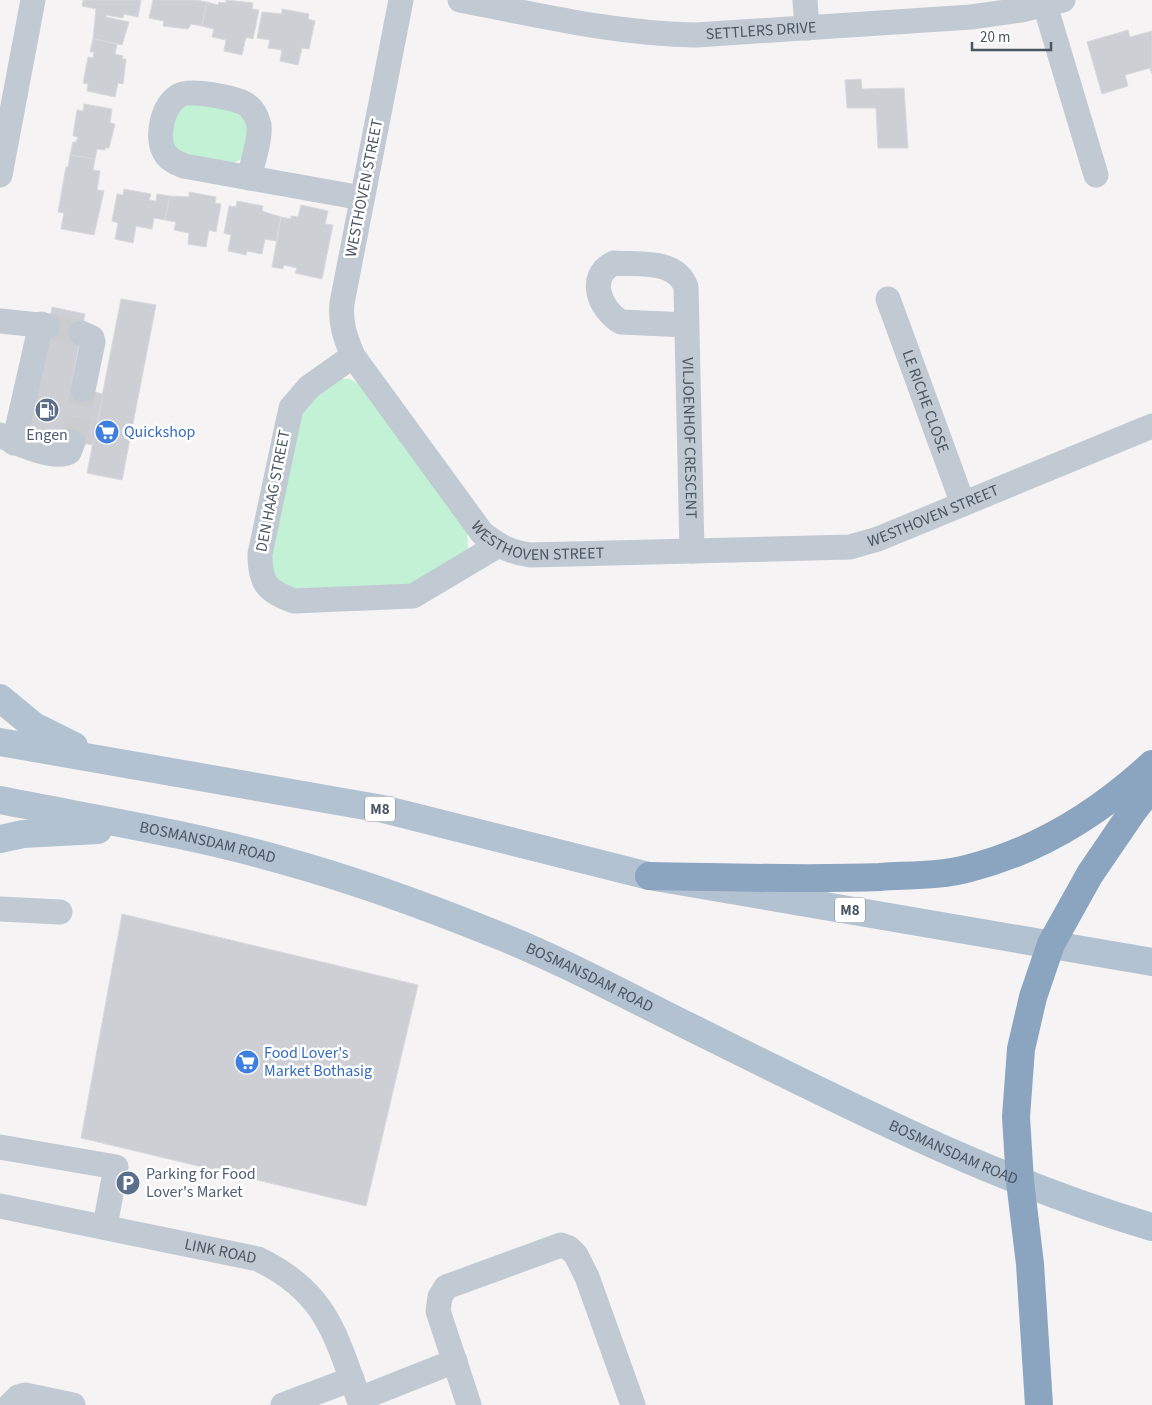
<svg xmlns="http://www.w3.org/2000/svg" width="1152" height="1405" viewBox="0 0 1152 1405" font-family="'Source Sans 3',sans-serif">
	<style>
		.green { fill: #c3f1d5 }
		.building { fill: #cdcfd5; stroke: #d7d9de }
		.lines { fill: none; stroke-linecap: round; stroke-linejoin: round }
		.minor-tunnel { stroke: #caccce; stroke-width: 25; stroke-dasharray: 25 12; stroke-linecap: butt }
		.minor { stroke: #c1cad2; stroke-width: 25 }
		.major { stroke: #b3c2d1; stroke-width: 28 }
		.highway { stroke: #8ba5c1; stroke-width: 28 }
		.labels { text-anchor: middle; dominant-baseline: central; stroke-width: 5; stroke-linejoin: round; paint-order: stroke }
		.shield { fill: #fff; stroke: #808990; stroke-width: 1 }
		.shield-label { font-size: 15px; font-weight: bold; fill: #4a5661 }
		.street-label { font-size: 16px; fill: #4a5661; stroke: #fff }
		.shop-label { font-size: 16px; fill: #366cbe; stroke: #fff; text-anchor: start }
		.service-label { font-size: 16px; fill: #4e5e75; stroke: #fff }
	</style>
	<rect width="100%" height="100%" fill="#f5f3f3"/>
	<g class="green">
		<path d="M186 102 237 109 250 122 245 157 234 163 183 155 173 147V113Z"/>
		<path d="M338 379H350L361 385 467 532 468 550 409 587 295 589 276 581 270 562 300 409Z"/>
	</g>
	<g class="building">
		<path d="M83 0H141L138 17 124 14 123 18 106 15V17L129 22 122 45 93 39 96 9 82 6Z"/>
		<path d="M153 0H196L207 2 202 26 191 24 188 29 163 26 164 21 149 18Z"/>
		<path d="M226 0 253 3 252 9 259 10 253 39 246 37 242 55 224 51 226 40 212 37 214 29 202 26 207 2 218 5 219 2 226 3Z"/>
		<path d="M282 9 309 14 308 19 315 21 309 49 302 48 298 65 280 61 282 50 268 48 270 40 257 38 262 12 282 14Z"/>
		<path d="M1128 30 1130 37 1152 31V74L1150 68 1125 75 1128 86 1102 94 1087 42Z"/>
		<path d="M93 39 117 44 115 54 123 56 122 59H126L123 84 118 83 115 97 87 91 88 84 83 83 88 57 93 58 94 52H90Z"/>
		<path d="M861 79 862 89 904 88 908 148H878L876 108H847L845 80Z"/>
		<path d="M84 104 112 109 110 123 115 124 109 148H105V150L97 149 95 159 70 155 73 142H76L78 137 73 136 77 110 83 111Z"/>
		<path d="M70 155 95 159 93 170 100 171 97 190 104 191 94 235 61 229 64 213 58 212 66 167H68Z"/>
		<path d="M124 189 151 194 149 200 156 201 157 194 170 196 165 220 154 218 152 229 136 226 133 243 115 239 118 223 112 221 117 194 123 195Z"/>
		<path d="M189 192 216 197 215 203 221 204 216 232 209 230 206 247 188 244 189 233 174 230 176 222 165 220 170 196 189 197Z"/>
		<path d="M237 201 263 206 262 211 281 217 276 241 265 239 262 254 247 251 246 255 228 251 231 235 224 233 229 206 236 207Z"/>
		<path d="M301 205 328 211 325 224 333 225 322 279 295 273 297 268 284 265 283 269 272 267 281 217 291 219V216L298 217Z"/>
		<path d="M121 299 156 305 122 480 87 473Z"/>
		<path d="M52 307 85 314 71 387 103 394 93 445 61 439 60 443 27 437Z"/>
		<path d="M122 914 418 985 366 1206 81 1138Z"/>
	</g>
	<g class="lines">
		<g class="minor-tunnel">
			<path d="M48 326 81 333"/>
			<path d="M73 442 83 390"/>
		</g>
		<g class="minor">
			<path id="s1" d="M401 0 342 303C340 323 345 337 353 356L482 533C498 546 510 552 530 555L850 547 878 539 1152 426"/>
			<path id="s2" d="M460 0C538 15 616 34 696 35L971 17 1021 10 1063 0"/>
			<path d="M805 0 807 28"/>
			<path d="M1045 5 1096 175"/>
			<path d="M0 175 33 0"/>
			<path d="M249 178C252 164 261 138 259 125 257 117 254 110 247 105 238 98 191 89 180 95 163 103 155 137 165 153 169 160 177 163 184 166L362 198"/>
			<path id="s3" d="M888 299 963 504"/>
			<path d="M0 321 48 326"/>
			<path id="s4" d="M687 325 621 322C600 310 586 276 614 263 640 265 676 259 686 287L692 551"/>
			<path d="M81 333 92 338 93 342 83 390"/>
			<path d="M353 356 309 387 291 408 260 554C260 584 267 591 294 601L413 596 497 546"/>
			<path d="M0 435C13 442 56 461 69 452L73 442"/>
			<path d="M14 443 41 324"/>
			<path d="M0 909 60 912"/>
			<path d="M0 1147 116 1167 105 1226"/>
			<path id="s5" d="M0 1206 258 1259C329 1293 336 1338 361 1405"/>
			<path d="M359 1399 455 1361"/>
			<path d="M10 1405 18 1397 25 1395 73 1405"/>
			<path d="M283 1405 352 1379"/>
			<path d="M469 1405 438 1311 440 1297 446 1287 561 1245 569 1248 576 1255 587 1277 633 1405"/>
		</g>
		<g class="major">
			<path d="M0 698 34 726 74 746"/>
			<path d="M0 742 383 809 649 876 1152 962"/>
			<path id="s6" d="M0 800C95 819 191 834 285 861 354 880 423 905 490 932 557 958 622 993 686 1025 838 1100 989 1179 1152 1227"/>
			<path d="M0 839 23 834 98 830"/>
		</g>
		<g class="highway">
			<path d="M649 876C726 877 803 880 880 877 909 875 941 876 970 868 1040 850 1099 813 1152 764"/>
			<path d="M1039 1405 1030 1264 1020 1181 1016 1117 1021 1049 1033 997 1051 944 1090 874 1133 811 1152 787"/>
		</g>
	</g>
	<defs>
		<symbol id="fuel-disc" viewBox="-11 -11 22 22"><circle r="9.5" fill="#5c6f8a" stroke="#fff"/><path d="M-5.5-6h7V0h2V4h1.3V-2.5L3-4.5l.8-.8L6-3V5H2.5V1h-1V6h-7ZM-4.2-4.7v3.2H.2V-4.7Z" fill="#fff"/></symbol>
		<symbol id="supermarket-disc" viewBox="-11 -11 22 22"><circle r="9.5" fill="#3f7fe0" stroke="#fff"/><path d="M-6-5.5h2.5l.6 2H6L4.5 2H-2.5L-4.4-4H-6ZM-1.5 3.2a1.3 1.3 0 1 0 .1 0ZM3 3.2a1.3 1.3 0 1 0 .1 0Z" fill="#fff"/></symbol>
		<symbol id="parking-disc" viewBox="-11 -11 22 22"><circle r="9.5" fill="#5c6f8a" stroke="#fff"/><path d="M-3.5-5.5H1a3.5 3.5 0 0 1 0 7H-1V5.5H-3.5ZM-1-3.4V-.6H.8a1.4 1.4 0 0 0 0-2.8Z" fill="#fff"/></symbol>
	</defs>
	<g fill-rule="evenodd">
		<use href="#fuel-disc" x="33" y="396" width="28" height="28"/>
		<use href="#supermarket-disc" x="93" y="418" width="28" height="28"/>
		<use href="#supermarket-disc" x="233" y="1048" width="28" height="28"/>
		<use href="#parking-disc" x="114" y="1169" width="28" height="28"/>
	</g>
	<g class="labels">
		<g class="shield">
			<rect x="365" y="796.5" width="30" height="25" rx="4"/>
			<rect x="835" y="897.5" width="30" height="25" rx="4"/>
		</g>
		<g class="shield-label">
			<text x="380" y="809">M8</text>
			<text x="850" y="910">M8</text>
		</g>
		<g class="street-label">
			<text stroke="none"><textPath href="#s2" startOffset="304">SETTLERS DRIVE</textPath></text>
			<text transform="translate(364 188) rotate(-79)">WESTHOVEN STREET</text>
			<text stroke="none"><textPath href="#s3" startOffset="109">LE RICHE CLOSE</textPath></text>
			<text stroke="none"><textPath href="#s4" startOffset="372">VILJOENHOF CRESCENT</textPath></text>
			<text transform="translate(273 491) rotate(-79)">DEN HAAG STREET</text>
			<text stroke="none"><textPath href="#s1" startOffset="1045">WESTHOVEN STREET</textPath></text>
			<text stroke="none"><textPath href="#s1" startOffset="640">WESTHOVEN STREET</textPath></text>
			<text stroke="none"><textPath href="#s6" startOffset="212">BOSMANSDAM ROAD</textPath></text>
			<text stroke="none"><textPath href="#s6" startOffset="618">BOSMANSDAM ROAD</textPath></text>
			<text stroke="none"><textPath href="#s6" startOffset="1022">BOSMANSDAM ROAD</textPath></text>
			<text stroke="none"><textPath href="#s5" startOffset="225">LINK ROAD</textPath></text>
		</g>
		<g class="shop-label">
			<text x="124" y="432">Quickshop</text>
			<text x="264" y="1053">Food Lover's<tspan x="264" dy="18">Market Bothasig</tspan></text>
		</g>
		<g class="service-label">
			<text x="47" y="435">Engen</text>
			<text x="146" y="1174" text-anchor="start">Parking for Food<tspan x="146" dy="18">Lover's Market</tspan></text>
		</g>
	</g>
	<path d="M972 42v8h79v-8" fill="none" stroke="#4a5661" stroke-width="2.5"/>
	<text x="980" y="42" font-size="15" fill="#4a5661" stroke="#ffffff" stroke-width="4" paint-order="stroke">20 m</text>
</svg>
